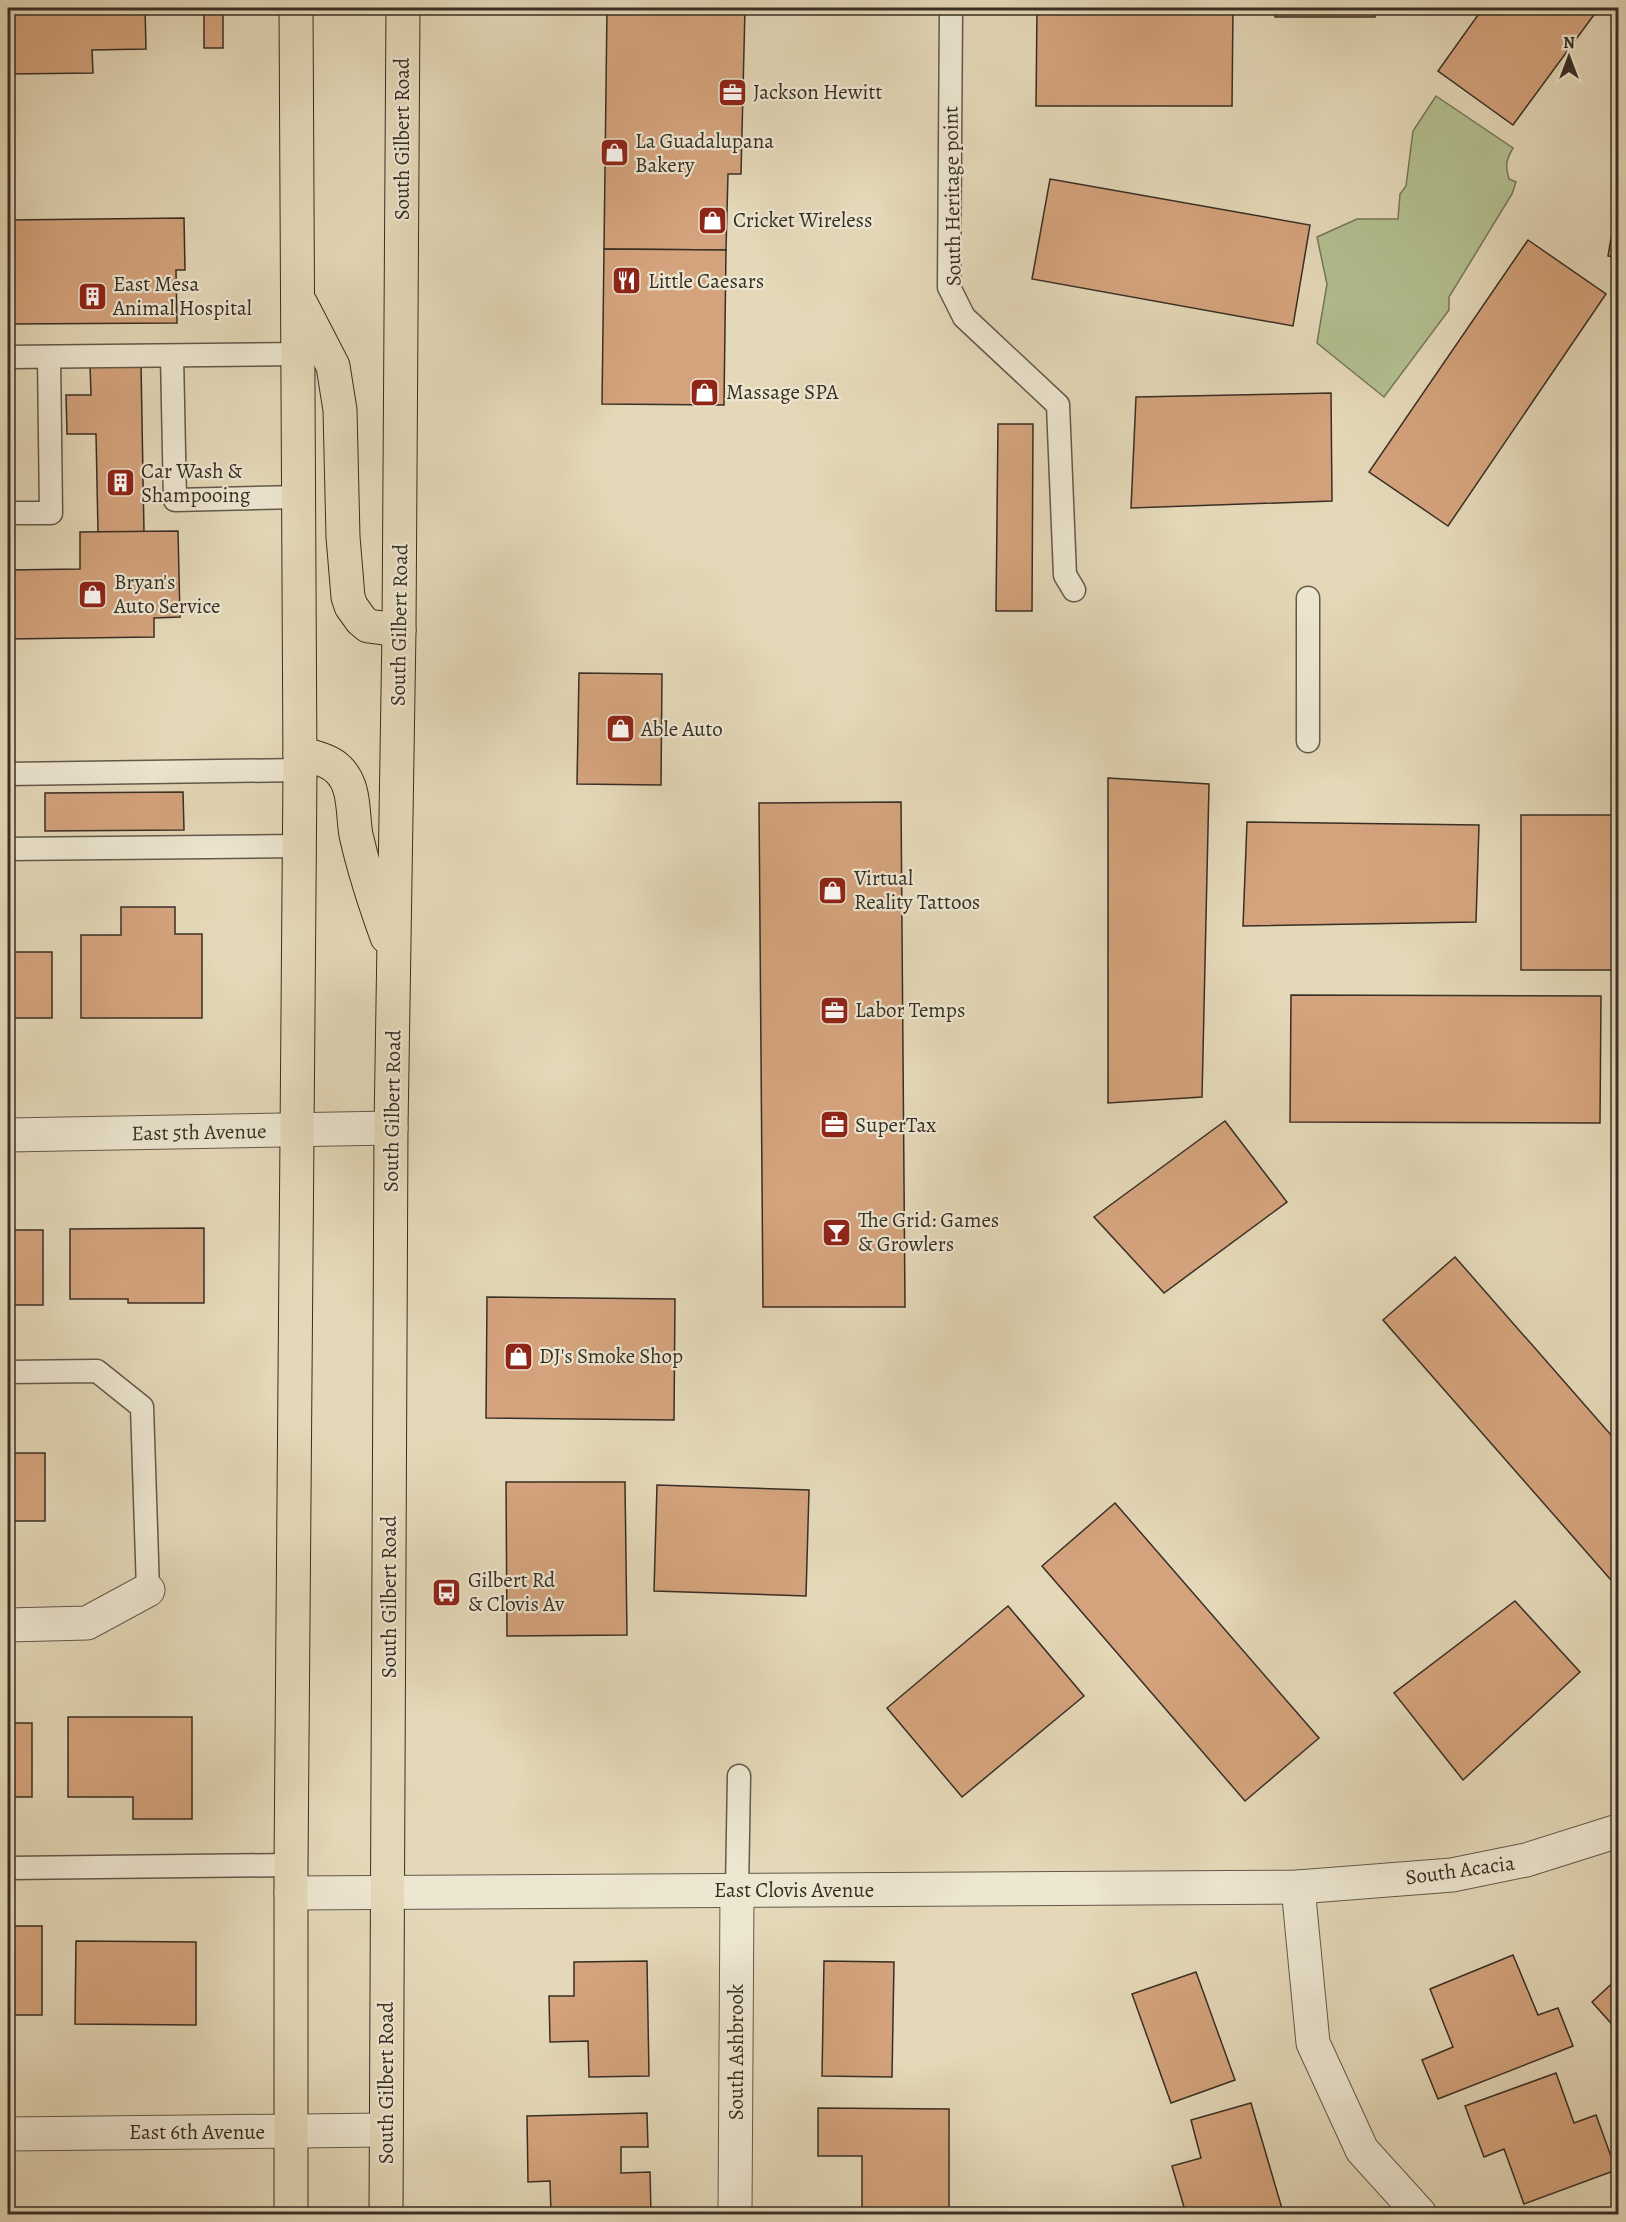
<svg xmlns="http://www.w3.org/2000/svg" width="1626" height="2222" viewBox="0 0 1626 2222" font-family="Alegreya,serif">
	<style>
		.green { fill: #b3bf90; stroke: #76775a; stroke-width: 1.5 }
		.building { fill: #d4a37d; stroke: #382f25; stroke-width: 1.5 }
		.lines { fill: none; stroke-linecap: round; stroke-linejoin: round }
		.service-casing { stroke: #63594a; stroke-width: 25 }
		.minor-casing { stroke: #63594a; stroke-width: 35 }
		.primary-casing { stroke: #382f25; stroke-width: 35 }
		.service { stroke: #ede6d1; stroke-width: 22 }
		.minor { stroke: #ede6d1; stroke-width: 33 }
		.primary { stroke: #e4d8b8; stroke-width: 33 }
		.labels { text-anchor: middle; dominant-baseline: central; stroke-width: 4.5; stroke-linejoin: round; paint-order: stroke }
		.poi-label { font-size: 21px; fill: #382f25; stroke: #ede6d1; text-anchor: start }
		.street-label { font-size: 21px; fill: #382f25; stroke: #ede6d1 }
	</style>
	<rect width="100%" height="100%" fill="#e4d8b8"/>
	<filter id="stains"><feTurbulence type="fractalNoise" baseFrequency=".00333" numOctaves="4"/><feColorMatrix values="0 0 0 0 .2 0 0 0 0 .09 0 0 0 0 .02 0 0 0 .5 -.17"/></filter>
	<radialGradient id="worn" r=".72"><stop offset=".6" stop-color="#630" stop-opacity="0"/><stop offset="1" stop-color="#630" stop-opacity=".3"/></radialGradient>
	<path class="green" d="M1436 96 1513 148C1506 160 1505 166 1509 179L1516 182 1512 194 1449 297V310L1384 397 1317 343 1327 284 1317 237 1357 219H1398L1400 194 1406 186 1413 131Z"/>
	<g class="building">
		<path d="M8 8H145L146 49 92 50 93 73 8 74Z"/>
		<path d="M607 8H745L741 174H728L726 250 604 249Z"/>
		<path d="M1037 8H1233L1232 106H1036Z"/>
		<rect x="1275" y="8" width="100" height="9"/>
		<path d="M1483 8H1599L1513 125 1438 71Z"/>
		<rect x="204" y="12" width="19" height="36"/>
		<path d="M1050 179 1310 225 1293 326 1032 279Z"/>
		<path d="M1618 196V258L1608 256Z"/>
		<path d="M184 218 185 270H176L177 323 8 324V220Z"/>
		<path d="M1528 240 1606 294 1448 526 1369 472Z"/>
		<path d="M604 249 726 250 724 405 602 404Z"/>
		<path d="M90 364H141L144 532H98L96 434H67L66 395H91Z"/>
		<path d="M1331 393 1332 501 1131 508 1136 397Z"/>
		<path d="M998 424H1033L1032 611H996Z"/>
		<path d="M178 531 180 617 154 618V637L8 639V570L80 569V532Z"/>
		<path d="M579 673 662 674 661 785 577 784Z"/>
		<path d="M1108 778 1209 784 1202 1097 1108 1103Z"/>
		<path d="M183 792 184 830 45 831V793Z"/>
		<path d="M901 802 905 1307H763L759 803Z"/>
		<rect x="1521" y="815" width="97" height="155"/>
		<path d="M1247 822 1479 825 1476 922 1243 926Z"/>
		<path d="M121 907H175V934H202V1018H81V935H121Z"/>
		<path d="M8 928H14V952H52V1018H8Z"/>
		<path d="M1291 995 1601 996 1600 1123 1290 1122Z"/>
		<path d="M1225 1121 1287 1202 1164 1293 1094 1217Z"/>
		<path d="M1618 1172V1294H1614L1612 1173Z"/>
		<path d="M204 1228V1303H128V1299H70V1229Z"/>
		<rect x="8" y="1230" width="35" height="75"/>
		<path d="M1455 1257 1618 1443V1588L1383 1320Z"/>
		<path d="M487 1297 675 1299 674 1420 486 1418Z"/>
		<rect x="8" y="1453" width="37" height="68"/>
		<path d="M506 1482H625L627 1635 507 1636Z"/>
		<path d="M657 1485 809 1490 806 1596 654 1591Z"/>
		<path d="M1115 1503 1319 1738 1245 1801 1042 1566Z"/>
		<path d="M1515 1601 1580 1672 1463 1780 1394 1693Z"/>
		<path d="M1008 1606 1084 1696 962 1797 887 1708Z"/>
		<path d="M68 1717H192V1819H133V1797H68Z"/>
		<rect x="8" y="1723" width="24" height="74"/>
		<rect x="8" y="1926" width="34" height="89"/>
		<path d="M76 1941 196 1942V2025L75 2024Z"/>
		<path d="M1513 1955 1538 2015 1558 2008 1573 2046 1438 2099 1422 2060 1453 2047 1430 1989Z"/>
		<path d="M647 1961 649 2076 589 2077 588 2041 550 2042 549 1996H574V1962Z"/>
		<path d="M824 1961 894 1962 892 2077 822 2076Z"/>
		<path d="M1196 1972 1235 2080 1171 2103 1132 1994Z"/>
		<path d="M1618 1978V2031L1592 2002Z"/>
		<path d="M1556 2073 1574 2123 1596 2115 1616 2170 1524 2204 1504 2149 1484 2157 1465 2106Z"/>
		<path d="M1251 2103 1283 2212 1275 2214H1186L1172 2166 1201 2158 1191 2120Z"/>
		<path d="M818 2108 949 2109V2214H862V2156H818Z"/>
		<path d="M647 2113 648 2147H621V2173L650 2172 651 2214H551L550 2181 528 2182 527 2116Z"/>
	</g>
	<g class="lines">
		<defs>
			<g id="service">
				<path d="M951 8 949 287 964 317 1058 405 1065 575 1074 590"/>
				<path d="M172 356 175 500 299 497"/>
				<path d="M8 357 298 354"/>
				<path d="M8 513H51L49 357"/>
				<path d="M1308 598V741"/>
				<path d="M8 774 300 770"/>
				<path d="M8 849 300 846"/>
				<path d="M8 1372 97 1371 142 1407 148 1590"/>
				<path d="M8 1868 291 1865"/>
				<path d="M737 1890 739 1776"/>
			</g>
			<g id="minor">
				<path d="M8 1135 391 1128"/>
				<path d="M8 1625 87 1623 148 1590"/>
				<path d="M1298 1887 1313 2043 1362 2150 1420 2214"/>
				<path d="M291 1893 1298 1887 1452 1875 1526 1860 1618 1831"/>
				<path d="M8 2134 386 2130"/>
				<path d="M735 2214 737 1890"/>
			</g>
			<g id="primary">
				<path d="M301 304 333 366 340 410 343 537 348 597 351 606 361 620 368 626 399 630"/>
				<path d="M300 753C313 757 329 760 338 769 356 786 352 813 356 835 364 870 375 904 387 937"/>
				<path d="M291 2214V1865L300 770 296 8"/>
				<path d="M386 2214 391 1128 399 630 403 8"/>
			</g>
		</defs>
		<use href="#service" class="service-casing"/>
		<use href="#minor" class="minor-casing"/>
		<use href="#primary" class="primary-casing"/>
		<use href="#service" class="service"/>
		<use href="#minor" class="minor"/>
		<use href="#primary" class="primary"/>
	</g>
	<defs>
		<symbol id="office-square" viewBox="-11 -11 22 22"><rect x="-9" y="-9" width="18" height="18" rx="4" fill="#8f2418" stroke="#ede6d1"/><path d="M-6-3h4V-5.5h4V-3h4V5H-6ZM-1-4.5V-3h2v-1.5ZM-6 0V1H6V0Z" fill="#fff"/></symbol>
		<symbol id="shop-square" viewBox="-11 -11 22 22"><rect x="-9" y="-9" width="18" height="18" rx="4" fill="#8f2418" stroke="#ede6d1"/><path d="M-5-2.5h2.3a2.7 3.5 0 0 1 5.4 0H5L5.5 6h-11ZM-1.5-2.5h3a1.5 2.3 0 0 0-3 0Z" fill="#fff"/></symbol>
		<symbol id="restaurant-square" viewBox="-11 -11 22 22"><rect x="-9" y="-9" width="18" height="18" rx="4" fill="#8f2418" stroke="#ede6d1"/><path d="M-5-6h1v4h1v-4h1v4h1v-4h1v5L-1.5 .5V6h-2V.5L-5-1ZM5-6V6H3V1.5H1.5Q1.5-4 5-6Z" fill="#fff"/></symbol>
		<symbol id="building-square" viewBox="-11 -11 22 22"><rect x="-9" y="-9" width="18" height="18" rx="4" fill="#8f2418" stroke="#ede6d1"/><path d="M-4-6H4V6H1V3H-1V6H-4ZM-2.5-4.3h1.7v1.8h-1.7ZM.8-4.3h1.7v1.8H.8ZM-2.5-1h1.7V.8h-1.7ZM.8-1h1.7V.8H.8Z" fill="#fff"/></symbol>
		<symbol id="bar-square" viewBox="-11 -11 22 22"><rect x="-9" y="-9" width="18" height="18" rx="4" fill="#8f2418" stroke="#ede6d1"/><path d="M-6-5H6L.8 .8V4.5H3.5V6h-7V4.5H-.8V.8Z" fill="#fff"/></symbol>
		<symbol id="bus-square" viewBox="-11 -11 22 22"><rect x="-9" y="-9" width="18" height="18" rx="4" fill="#8f2418" stroke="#ede6d1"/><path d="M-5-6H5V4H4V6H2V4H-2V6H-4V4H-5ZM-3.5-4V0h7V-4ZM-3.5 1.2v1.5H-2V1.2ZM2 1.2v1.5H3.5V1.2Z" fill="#fff"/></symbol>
	</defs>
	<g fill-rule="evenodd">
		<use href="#office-square" x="716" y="76" width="33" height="33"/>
		<use href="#shop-square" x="598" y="136" width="33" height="33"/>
		<use href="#shop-square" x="696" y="204" width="33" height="33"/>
		<use href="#restaurant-square" x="610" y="264" width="33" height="33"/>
		<use href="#building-square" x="76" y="280" width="33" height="33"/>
		<use href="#shop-square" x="688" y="376" width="33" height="33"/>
		<use href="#building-square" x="104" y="466" width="33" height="33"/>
		<use href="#shop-square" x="76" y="578" width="33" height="33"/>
		<use href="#shop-square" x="604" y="712" width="33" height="33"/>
		<use href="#shop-square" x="816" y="874" width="33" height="33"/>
		<use href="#office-square" x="818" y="994" width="33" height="33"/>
		<use href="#office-square" x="818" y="1108" width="33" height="33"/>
		<use href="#bar-square" x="820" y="1216" width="33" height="33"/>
		<use href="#shop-square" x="502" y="1340" width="33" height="33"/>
		<use href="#bus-square" x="430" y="1576" width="33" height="33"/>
	</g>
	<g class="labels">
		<g class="poi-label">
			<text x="753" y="92">Jackson Hewitt</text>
			<text x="635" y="141">La Guadalupana<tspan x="635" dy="24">Bakery</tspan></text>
			<text x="733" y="220">Cricket Wireless</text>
			<text x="648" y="281">Little Caesars</text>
			<text x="113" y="284">East Mesa<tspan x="113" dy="24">Animal Hospital</tspan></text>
			<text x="726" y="392">Massage SPA</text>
			<text x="141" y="471">Car Wash &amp;<tspan x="141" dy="24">Shampooing</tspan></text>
			<text x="114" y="582">Bryan's<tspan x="114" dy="24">Auto Service</tspan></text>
			<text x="641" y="729">Able Auto</text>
			<text x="854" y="878">Virtual<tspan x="854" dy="24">Reality Tattoos</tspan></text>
			<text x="855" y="1010">Labor Temps</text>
			<text x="855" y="1125">SuperTax</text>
			<text x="858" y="1220">The Grid: Games<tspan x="858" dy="24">&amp; Growlers</tspan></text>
			<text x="539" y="1356">DJ's Smoke Shop</text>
			<text x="468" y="1580">Gilbert Rd<tspan x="468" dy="24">&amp; Clovis Av</tspan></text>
		</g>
		<g class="street-label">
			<text transform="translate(402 139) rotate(-90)">South Gilbert Road</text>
			<text transform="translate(952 196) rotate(-91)">South Heritage point</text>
			<text transform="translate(399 625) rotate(-89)">South Gilbert Road</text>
			<text transform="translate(392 1111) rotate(-89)">South Gilbert Road</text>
			<text transform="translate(199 1132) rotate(-1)">East 5th Avenue</text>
			<text transform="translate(389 1597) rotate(-90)">South Gilbert Road</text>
			<text transform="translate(1460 1870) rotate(-8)">South Acacia</text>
			<text x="794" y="1890">East Clovis Avenue</text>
			<text transform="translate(736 2052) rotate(-90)">South Ashbrook</text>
			<text transform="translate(386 2083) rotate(-90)">South Gilbert Road</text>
			<text x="197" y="2132">East 6th Avenue</text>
		</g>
	</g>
	<rect width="1626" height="2222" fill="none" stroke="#e4d8b8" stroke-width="30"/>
	<rect x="9" y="9" width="1608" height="2204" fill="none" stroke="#382f25" stroke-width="3"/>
	<rect x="15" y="15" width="1596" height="2192" fill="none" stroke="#382f25" stroke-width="1.5"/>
	<g transform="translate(1569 57)" stroke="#ede6d1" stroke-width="4.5" paint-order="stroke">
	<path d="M0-4.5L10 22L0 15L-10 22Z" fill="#382f25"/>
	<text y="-9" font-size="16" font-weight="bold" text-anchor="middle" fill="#382f25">N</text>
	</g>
	<rect width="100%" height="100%" filter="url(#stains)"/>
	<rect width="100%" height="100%" fill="url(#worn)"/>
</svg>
